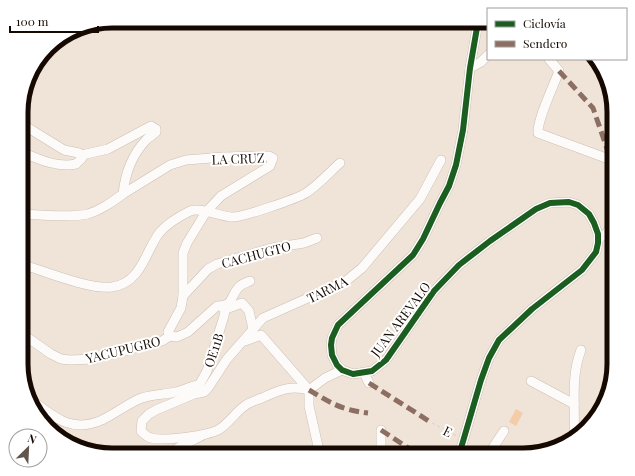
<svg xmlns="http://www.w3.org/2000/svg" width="635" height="476" viewBox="0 0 635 476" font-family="'Playfair Display',serif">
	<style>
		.green { fill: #f3cda8 }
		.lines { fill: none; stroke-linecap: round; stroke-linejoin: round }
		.minor-casing { stroke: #cbbfb3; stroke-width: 10 }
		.path { stroke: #d5d0cd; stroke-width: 1; stroke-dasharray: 3 3; stroke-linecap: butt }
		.minor { stroke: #fdfbf9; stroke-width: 9 }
		.quiet { stroke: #8d6e63; stroke-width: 5; stroke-dasharray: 10 5; stroke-linecap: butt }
		.cycleway-casing { stroke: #fff; stroke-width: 8 }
		.cycleway { stroke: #1b5e20; stroke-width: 6 }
		.labels { text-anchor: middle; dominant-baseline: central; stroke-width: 4; stroke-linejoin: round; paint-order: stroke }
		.street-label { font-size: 13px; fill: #150901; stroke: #fff }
		.rim { fill: none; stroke: #150901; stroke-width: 5 }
	</style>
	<rect width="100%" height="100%" fill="#f0e4d8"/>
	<path class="green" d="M516 409 523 413 516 426 509 422Z"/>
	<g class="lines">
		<defs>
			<g id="minor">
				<path d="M549 59 559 71C554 85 537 120 538 133L614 161"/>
				<path d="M470 68 481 62 488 55"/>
				<path d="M22 152C38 159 57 168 76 164L82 158V155L79 153 64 150 22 124"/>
				<path d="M123 194 170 165 186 160 224 157 269 156 273 158 270 166 221 196 206 212 187 243 183 253V296L181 308 168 332 170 336"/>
				<path d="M22 214C39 215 71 218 88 214 101 210 112 202 123 194 125 174 132 155 146 140 149 137 153 135 156 132V129L151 126 108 149 82 155"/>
				<path d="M598 239 606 234 614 221"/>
				<path d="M21 264C44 271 90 290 112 287 142 283 145 251 160 232 167 224 180 216 190 211 200 207 219 216 231 217 241 218 296 199 306 193 317 186 330 172 340 163"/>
				<path d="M183 296 208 269 217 264 272 248 304 243 317 238"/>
				<path d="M226 309 242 303 249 311 253 329"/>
				<path d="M21 333 51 354 61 359 70 360 94 359 162 341 170 336 177 337 188 332 217 306C234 306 230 297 238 288 241 284 246 283 250 281"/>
				<path d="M245 341 261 335 309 390"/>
				<path d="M364 373 369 383"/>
				<path d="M531 381 574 404"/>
				<path d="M197 389 207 371 224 316 225 310 221 306"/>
				<path d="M309 390C291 385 279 390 262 398 257 400 250 402 246 405 235 412 229 424 218 430 206 436 164 441 151 438 147 437 144 434 141 431L142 421 149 414 156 410 194 394 204 392 208 388 227 359 263 318 346 281 362 268 420 199 441 160"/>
				<path d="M29 398C53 416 70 434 102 420 114 414 125 406 137 400 148 394 163 395 176 392 184 390 191 386 199 385"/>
				<path d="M381 430V455"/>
				<path d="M574 438C576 408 570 378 581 350"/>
				<path d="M170 455C176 446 193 441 203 435"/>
				<path d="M320 455 309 406V390L325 378 342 370"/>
				<path d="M459 455 481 380 489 358 499 340 532 309 582 270 596 252 598 243V234L594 223 589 214 578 205 569 202 550 203 536 209 490 241 459 265 434 291 386 360 372 371 353 374 342 370 337 365 332 355 331 345 332 338 338 325 413 255 423 239 440 203 449 186 456 165 463 130 470 68 478 22"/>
				<path d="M488 455 504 431"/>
			</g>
		</defs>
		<use href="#minor" class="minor-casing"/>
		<path class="path" d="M432 423 457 436"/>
		<use href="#minor" class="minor"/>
		<g class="quiet">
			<path d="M559 71 593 108 611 160"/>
			<path d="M369 383 432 423"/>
			<path d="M309 390C331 403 341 410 368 413"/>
			<path d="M381 430 419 455"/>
		</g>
		<defs>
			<path id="cycleway" d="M459 455 481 380 489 358 499 340 532 309 582 270 596 252 598 243V234L594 223 589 214 578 205 569 202 550 203 536 209 490 241 459 265 434 291 386 360 372 371 353 374 342 370 337 365 332 355 331 345 332 338 338 325 413 255 423 239 440 203 449 186 456 165 463 130 470 68 478 22"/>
		</defs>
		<use href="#cycleway" class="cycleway-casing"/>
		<use href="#cycleway" class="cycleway"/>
	</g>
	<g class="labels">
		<g class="street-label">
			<text transform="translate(238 158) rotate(-2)">LA CRUZ</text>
			<text transform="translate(256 254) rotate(-15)">CACHUGTO</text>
			<text transform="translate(327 289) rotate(-26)">TARMA</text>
			<text transform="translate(400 319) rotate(-53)">JUAN AREVALO</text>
			<text transform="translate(123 349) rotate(-14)">YACUPUGRO</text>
			<text transform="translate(213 350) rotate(-72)">OE11B</text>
			<text transform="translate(448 431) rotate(27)">E</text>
		</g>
	</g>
	<path d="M0 0H635V476H0ZM112 28H523A84 84 0 0 1 607 112V364A84 84 0 0 1 523 448H112A84 84 0 0 1 28 364V112A84 84 0 0 1 112 28Z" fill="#fff" fill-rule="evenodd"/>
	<path class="rim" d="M112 28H523A84 84 0 0 1 607 112V364A84 84 0 0 1 523 448H112A84 84 0 0 1 28 364V112A84 84 0 0 1 112 28Z"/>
	<rect x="487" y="8" width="140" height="52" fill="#ffffff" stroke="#a19d99"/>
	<rect x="495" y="21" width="20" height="6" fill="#1b5e20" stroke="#a19d99"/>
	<text x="523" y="28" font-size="12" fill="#150901">Ciclovía</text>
	<rect x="495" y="41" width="20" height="6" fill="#8d6e63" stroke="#a19d99"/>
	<text x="523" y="48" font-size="12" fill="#150901">Sendero</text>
	<g transform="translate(28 448) rotate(24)"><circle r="19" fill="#ffffff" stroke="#a19d99"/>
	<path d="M0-3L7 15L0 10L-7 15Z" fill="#62564c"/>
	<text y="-6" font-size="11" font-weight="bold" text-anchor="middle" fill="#150901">N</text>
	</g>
	<path d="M10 26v6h88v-6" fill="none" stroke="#150901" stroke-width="2"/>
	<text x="16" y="26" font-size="12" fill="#150901" stroke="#ffffff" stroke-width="3" paint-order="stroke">100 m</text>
</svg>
